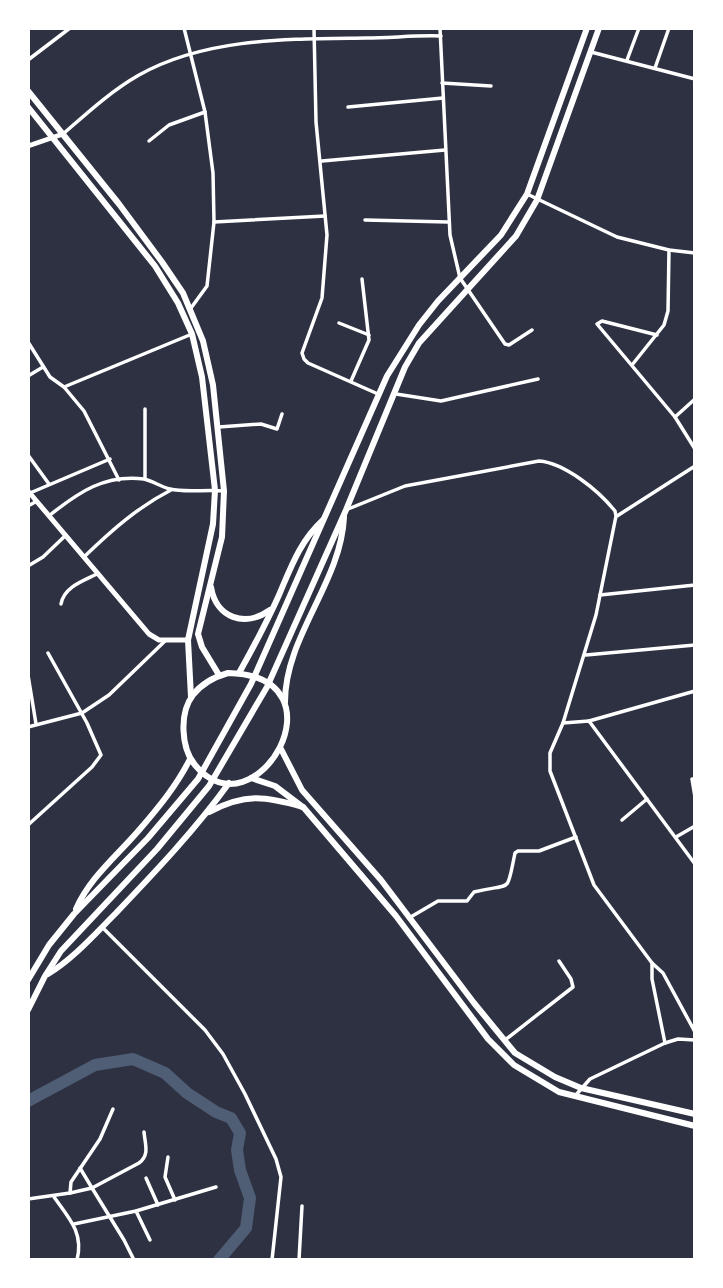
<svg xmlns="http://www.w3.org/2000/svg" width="723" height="1288" viewBox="0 0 723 1288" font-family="'Fira Sans Condensed',sans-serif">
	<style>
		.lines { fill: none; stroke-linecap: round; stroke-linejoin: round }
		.river { stroke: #4f5d75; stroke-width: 12 }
		.minor { stroke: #fff; stroke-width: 3.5 }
		.tertiary { stroke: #fff; stroke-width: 5 }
		.primary { stroke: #fff; stroke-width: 6 }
	</style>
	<rect width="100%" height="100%" fill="#2d3142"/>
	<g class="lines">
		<path class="river" d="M28 1101 95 1065 133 1059 165 1073 187 1093 216 1112 231 1118 240 1133 237 1150 240 1170 250 1198 246 1228 219 1260"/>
		<g class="minor">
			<path d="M184 28 205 112 213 173 214 222 207 286 191 308"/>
			<path d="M314 28 316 122 327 235 322 298 302 353 304 359 308 363 378 394"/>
			<path d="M440 28 450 235 460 278 505 344 509 345 532 330"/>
			<path d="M591 52 695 79"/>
			<path d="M28 60 70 28"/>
			<path d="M627 60 639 28"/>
			<path d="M655 68 669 28"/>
			<path d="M442 83 491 86"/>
			<path d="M348 107 443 98"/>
			<path d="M63 134C87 113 111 91 139 75 207 37 291 39 366 38 391 38 416 35 441 36"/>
			<path d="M149 141 169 125 205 112"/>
			<path d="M322 161 445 150"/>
			<path d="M527 194 617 237 669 250 695 253"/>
			<path d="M365 220 448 222"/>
			<path d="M214 222 325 216"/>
			<path d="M339 323 369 335"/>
			<path d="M657 335 602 321 597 324 675 417 695 449"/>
			<path d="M28 342 50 377 64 387 84 411 119 480"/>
			<path d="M632 365 664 325 668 311 669 250"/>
			<path d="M28 376 43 367"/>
			<path d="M351 381 369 340 362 279"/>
			<path d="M64 387 192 334"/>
			<path d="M396 394 441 401 538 379"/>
			<path d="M675 417 695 399"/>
			<path d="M219 427 261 424 277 429 282 414"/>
			<path d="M28 455 49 484"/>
			<path d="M145 479V409"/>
			<path d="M30 493 110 459"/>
			<path d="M28 506 37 501"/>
			<path d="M348 509 405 486 539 461C565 463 599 491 615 511L616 516 596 615 563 723 550 753V771L594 885 652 963 663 973 695 1032"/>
			<path d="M50 515C79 492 105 474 144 479 153 481 161 487 170 489 186 493 207 489 224 491"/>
			<path d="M617 516 695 466"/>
			<path d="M85 556C112 530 138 507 171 490"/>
			<path d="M28 566 43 557 66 535"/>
			<path d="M600 595 695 585"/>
			<path d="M61 604C64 587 83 581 97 574"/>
			<path d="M586 655 695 645"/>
			<path d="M28 675 36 724"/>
			<path d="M589 721 695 691"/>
			<path d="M563 723 589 721 695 864"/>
			<path d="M28 727 82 713 109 695 165 641"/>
			<path d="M692 779 695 797"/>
			<path d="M622 820 647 799"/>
			<path d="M28 825 92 767 101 755 87 723 48 653"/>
			<path d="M676 837 695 826"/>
			<path d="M409 918 438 901H467L474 892C513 882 506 896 515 853L518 851H539L576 837"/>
			<path d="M103 928 205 1030 223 1054 245 1094 276 1159 281 1177 272 1260"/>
			<path d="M652 963V979L665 1043"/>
			<path d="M505 1040 573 987 571 979 559 961"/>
			<path d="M575 1096 590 1079 665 1043 678 1039 695 1040"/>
			<path d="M168 1157 165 1177 175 1200"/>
			<path d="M80 1168 92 1188 139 1163C150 1155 145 1144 144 1132"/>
			<path d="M146 1178 158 1205"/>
			<path d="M70 1193 92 1188 124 1240 134 1260"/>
			<path d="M54 1197C69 1218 84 1233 77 1260"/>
			<path d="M28 1199 70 1193 71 1182 100 1139 113 1109"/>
			<path d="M136 1211 150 1240"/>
			<path d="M74 1224 136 1211 216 1187"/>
			<path d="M299 1260 302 1206"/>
		</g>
		<g class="tertiary">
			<path d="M28 146 63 134"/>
			<path d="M28 491 149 634 159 640H188"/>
		</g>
		<g class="primary">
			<path d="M28 91 119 204 162 262 183 293 203 341 213 385 224 491 222 537 198 634 202 647 219 675"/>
			<path d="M28 107 155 266 178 303 192 334 202 377 215 490 213 524 188 640 191 697"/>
			<path d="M211 587C216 618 245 628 270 610"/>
			<path d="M228 673C350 676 255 838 195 765 181 748 179 713 193 695 202 683 214 677 228 673Z"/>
			<path d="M239 673C253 648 267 622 279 595 291 567 300 541 323 520"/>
			<path d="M285 702C285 636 341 583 344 517"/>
			<path d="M281 749 302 790 381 880 474 1003 515 1053 555 1077 581 1088 695 1114"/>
			<path d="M251 778 275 786 304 808 396 916 488 1039 514 1065 559 1092 695 1126"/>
			<path d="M209 812C245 793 265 796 303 807"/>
			<path d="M76 909C90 877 117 856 140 829 159 807 177 785 190 759"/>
			<path d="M48 974C73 959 95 934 116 913 156 871 195 830 229 783"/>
			<path d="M28 980 49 945 74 914 148 838 198 779 251 684 387 376 419 325 438 301 501 235 527 194 587 28"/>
			<path d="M28 1010 45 976 61 951 157 849 209 786 267 687 346 510 405 367 419 343 516 236 537 200 599 28"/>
		</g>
	</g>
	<rect width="723" height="1288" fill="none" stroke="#ffffff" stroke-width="60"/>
</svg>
